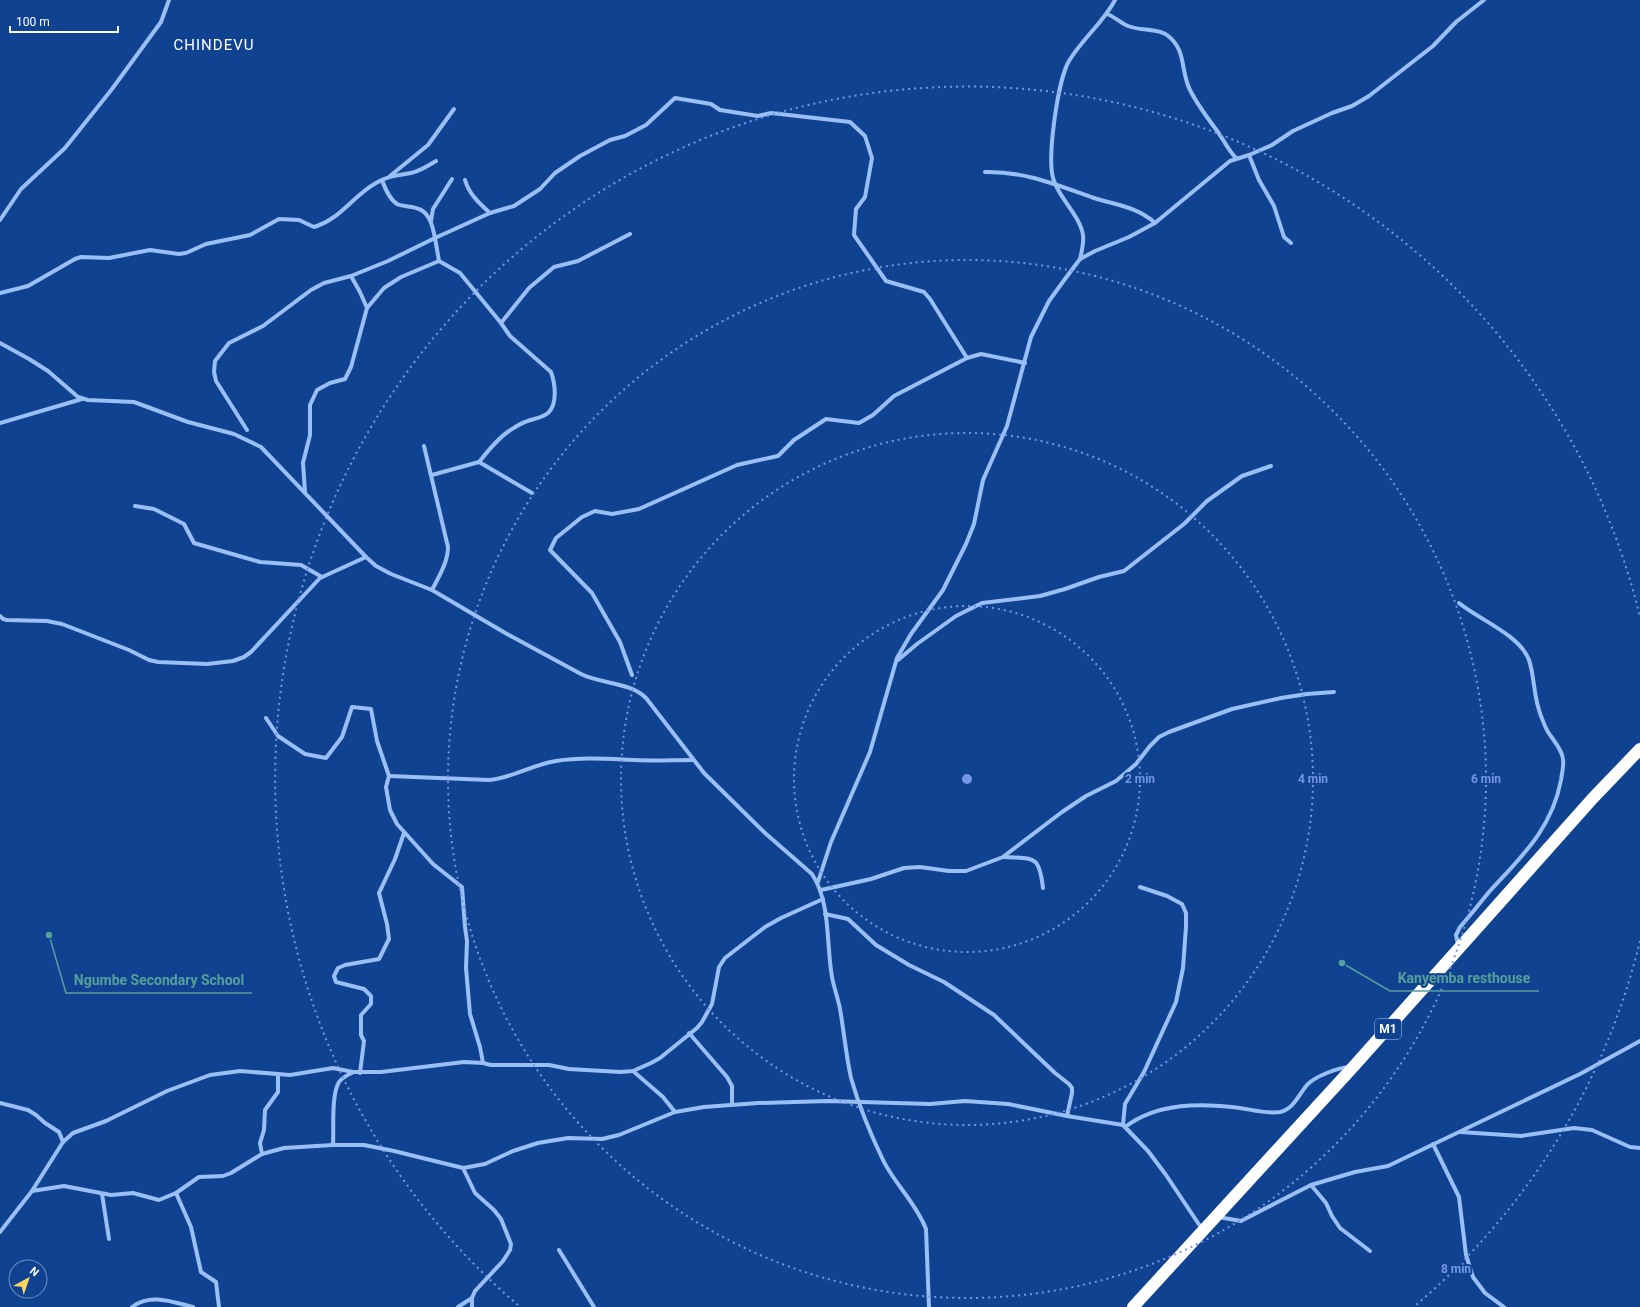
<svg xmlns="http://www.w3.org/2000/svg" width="1640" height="1307" viewBox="0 0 1640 1307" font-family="Roboto,sans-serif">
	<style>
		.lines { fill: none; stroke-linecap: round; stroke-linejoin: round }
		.street { stroke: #99bff4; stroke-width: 4 }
		.highway { stroke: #fff; stroke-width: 12 }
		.ring { fill: none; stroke: #7795e8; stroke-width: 2; stroke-dasharray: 2 4 }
		.labels { text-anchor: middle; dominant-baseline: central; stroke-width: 4; stroke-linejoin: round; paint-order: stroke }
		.shield { fill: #0f4391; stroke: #b7c7de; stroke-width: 1 }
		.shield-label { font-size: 12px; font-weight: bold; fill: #fff }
		.quarter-label { font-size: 15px; letter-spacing: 1px; fill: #fff; stroke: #0f4391 }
		.centre { fill: #7795e8; stroke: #0f4391; stroke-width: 2 }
		.ring-label { font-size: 12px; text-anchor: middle; font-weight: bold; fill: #7795e8; stroke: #0f4391; stroke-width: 4; stroke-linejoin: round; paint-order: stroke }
		.leader { fill: none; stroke: #579f9a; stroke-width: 1.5 }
		.callout-dot { fill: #579f9a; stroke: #0f4391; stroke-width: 1.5 }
		.callout-label { font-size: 14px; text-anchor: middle; font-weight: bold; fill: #579f9a; stroke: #0f4391; stroke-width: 4; stroke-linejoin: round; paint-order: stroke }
	</style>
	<rect width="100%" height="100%" fill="#0f4391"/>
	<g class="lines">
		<g class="street">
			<path d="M1107 14C1115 17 1121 23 1128 26 1140 31 1158 28 1167 35 1187 50 1180 70 1190 90 1197 104 1206 116 1215 128 1223 138 1227 149 1236 158"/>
			<path d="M1249 155 1259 180 1274 206 1284 237 1291 243"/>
			<path d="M985 172C1024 171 1057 185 1094 198 1116 205 1138 207 1155 223"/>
			<path d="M390 176 428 145 454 109"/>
			<path d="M465 180C469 194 479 203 490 213"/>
			<path d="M0 220 21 189 65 148 112 89 161 22 169 0"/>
			<path d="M431 221 433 209 452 179"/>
			<path d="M1080 259C1082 251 1084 243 1083 235 1080 216 1060 199 1054 181 1046 161 1058 79 1069 61 1082 39 1103 23 1115 0"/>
			<path d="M439 261 435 238 490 213 514 206 540 189 555 173 580 156 610 140 625 136 646 125 675 98 711 104 720 110 758 116 771 113 850 122 865 136 872 158 865 197 856 209 854 235 886 281 924 292 930 299 967 358"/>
			<path d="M0 293 28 286 75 259 81 257 109 258 150 250 179 254 186 253 206 244 250 235 279 219 299 220 314 227 317 226C341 218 354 195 376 183 390 175 397 176 411 173 420 171 428 166 436 161"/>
			<path d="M367 308 384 288 401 277 439 261 460 273 501 323 510 336 551 372C555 383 558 404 548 413 542 418 532 419 525 422 519 424 514 428 509 431 497 439 488 451 479 462"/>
			<path d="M501 323 529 288 554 267 578 261 630 234"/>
			<path d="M0 343 29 359 48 371 78 397 88 400 134 402 188 422 234 434 261 447 366 557 376 566 391 574 432 590 507 634 581 674C601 684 630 682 646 698L704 773 765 833 812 874C831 903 826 943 832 977 834 988 838 998 840 1009 844 1032 846 1055 851 1078 859 1106 870 1133 883 1160 894 1183 916 1203 926 1229L929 1307"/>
			<path d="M0 423 82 399"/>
			<path d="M247 430 216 381 214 372 215 361 229 343 263 326 311 290 324 283 351 276 388 261 435 238C433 228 430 213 419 209 412 206 404 207 397 204 389 199 385 188 382 180"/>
			<path d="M424 446 448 547C448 562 439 576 432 590"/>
			<path d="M432 475 479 462 532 493"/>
			<path d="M305 492 303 463 310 435V405L317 390 330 383 345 379 351 367 367 308 360 292 351 276"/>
			<path d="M135 506 154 509 184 524 194 543 260 562 301 565 322 577"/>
			<path d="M0 616 3 619 7 620 47 621 62 624 129 650 149 660 158 662 207 664 233 661 244 657 251 652 320 578 366 557"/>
			<path d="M898 660 917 644 956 616 982 603 1040 596 1065 589 1099 577 1124 571 1184 524 1207 501 1242 476 1271 466"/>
			<path d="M632 675 620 642 592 593 550 550 556 538 582 517 595 511 612 514 639 509 737 465 778 456 794 440 826 419 859 423 873 415 894 396 967 358 981 354 1025 363"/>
			<path d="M266 718 278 736 305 754 326 758 342 737 352 707 371 709 377 741 389 776 386 787 390 810 397 824 433 864 462 887 465 927 467 941 466 968 470 1014 480 1047 483 1063"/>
			<path d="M389 776 489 780C513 778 531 765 556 761 582 757 608 759 635 760 654 761 673 760 693 760"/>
			<path d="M1004 857C1034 859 1039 854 1043 888"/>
			<path d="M818 882 831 842 870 752 897 658 911 634 943 590 966 544 974 524 983 480 1007 426 1031 337 1049 301 1065 279 1080 259 1095 251 1129 237 1155 223 1230 161 1249 155 1272 145 1293 131 1332 113 1352 106 1369 96 1433 46 1456 22 1484 0"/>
			<path d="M821 890 871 879 904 868 920 867 949 871H966L1003 857 1062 812 1086 796 1116 781 1136 764 1150 746 1159 737 1169 732 1232 709 1281 698 1307 694 1334 692"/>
			<path d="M825 914 848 919 876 945 909 965 944 982 994 1015 1055 1073 1069 1084 1072 1088V1093L1067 1116"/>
			<path d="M1458 945 1456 935 1460 927C1470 916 1479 904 1489 892 1521 857 1552 829 1561 780 1562 773 1564 765 1563 759 1562 749 1553 740 1548 732 1545 727 1543 721 1541 716 1533 696 1535 678 1529 660 1520 635 1478 619 1459 603"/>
			<path d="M689 1033 727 1077 732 1086V1104"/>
			<path d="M633 1071 663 1097 675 1112"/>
			<path d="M360 1073 364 1041 361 1035V1015L371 1004V996L364 989 336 982 334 976 338 968 345 965 379 959 389 939 387 924 379 893 395 859 404 833"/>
			<path d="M0 1103 28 1110 36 1115 45 1123 59 1132 63 1142"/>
			<path d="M1123 1125 1125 1104 1144 1072 1176 1002 1183 968 1186 927V913L1182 904 1167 896 1140 887"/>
			<path d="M1125 1127C1158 1102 1202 1103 1240 1108 1253 1110 1267 1114 1280 1112 1294 1109 1299 1094 1307 1085 1315 1076 1338 1068 1349 1067"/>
			<path d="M1460 1132 1521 1136 1574 1128 1592 1130 1630 1147 1640 1148"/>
			<path d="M1433 1144 1459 1197 1466 1255 1473 1277 1485 1293 1504 1307"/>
			<path d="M333 1145C334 1129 331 1095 339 1082 343 1077 347 1075 352 1073"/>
			<path d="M262 1154 260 1143 264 1130 265 1110 278 1092V1075"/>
			<path d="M463 1168 475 1193 494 1210 501 1219 511 1244 510 1250 503 1261 475 1291 472 1298V1307"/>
			<path d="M1311 1185 1326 1203 1332 1216 1340 1228 1370 1251"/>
			<path d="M32 1191 64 1186 111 1195 133 1193 159 1200 176 1193 199 1177 223 1176 231 1173 262 1154 284 1148 333 1145H364L394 1151 463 1168 485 1164 513 1151 538 1143 568 1138 602 1139 619 1135 675 1112 704 1107 758 1103 828 1101 930 1104 965 1101 1008 1104 1067 1116 1123 1125 1148 1151 1166 1175 1202 1229"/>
			<path d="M176 1193 191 1227 201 1272 216 1282 219 1307"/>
			<path d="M102 1194 109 1239"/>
			<path d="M1218 1217 1241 1221 1311 1185 1355 1172 1388 1166 1580 1074 1640 1041"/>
			<path d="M0 1232 32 1191 63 1142 73 1133 106 1121 167 1091 210 1075 240 1071 290 1075 333 1068 353 1072H381L464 1062 483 1063 491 1065H549L569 1069 620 1072 633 1071 651 1063 660 1058 697 1028 702 1022 712 1004 719 967 725 958 765 927 781 918 823 899"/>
			<path d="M559 1250 594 1307"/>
			<path d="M132 1307C151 1293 172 1302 193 1307"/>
			<path d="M458 1307 472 1298"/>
		</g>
		<path class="highway" d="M1133 1307 1354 1066 1593 798 1640 749"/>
	</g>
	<g class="ring">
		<circle cx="967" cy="779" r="173"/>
		<circle cx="967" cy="779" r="346"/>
		<circle cx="967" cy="779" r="519"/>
		<path d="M1640 941A692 692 0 0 1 1416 1305M518 1305A692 692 0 1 1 1640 617"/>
	</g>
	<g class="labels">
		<rect class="shield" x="1375" y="1019" width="26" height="20" rx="3"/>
		<g class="shield-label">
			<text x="1388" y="1029">M1</text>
		</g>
		<g class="quarter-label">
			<text x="214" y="45">CHINDEVU</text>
		</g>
	</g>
	<circle cx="967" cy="779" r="6" class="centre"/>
	<g class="ring-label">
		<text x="1140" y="783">2 min</text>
		<text x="1313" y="783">4 min</text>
		<text x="1486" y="783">6 min</text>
		<text x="1456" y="1273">8 min</text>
	</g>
	<path class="leader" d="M1342 963L1390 991H1539M49 935L66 993H252"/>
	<g class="callout-dot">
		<circle cx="1342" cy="963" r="4"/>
		<circle cx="49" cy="935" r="4"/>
	</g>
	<g class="callout-label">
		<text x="1464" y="983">Kanyemba resthouse</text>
		<text x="159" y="985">Ngumbe Secondary School</text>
	</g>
	<g transform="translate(28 1279) rotate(40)"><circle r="19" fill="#0f4391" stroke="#6f8ebd"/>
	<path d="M0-3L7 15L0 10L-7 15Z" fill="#ffd65c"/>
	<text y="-6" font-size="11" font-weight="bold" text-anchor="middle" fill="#ffffff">N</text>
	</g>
	<path d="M10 26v6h108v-6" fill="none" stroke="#ffffff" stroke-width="2"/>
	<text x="16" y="26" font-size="12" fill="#ffffff" stroke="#0f4391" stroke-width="3" paint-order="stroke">100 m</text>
</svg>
